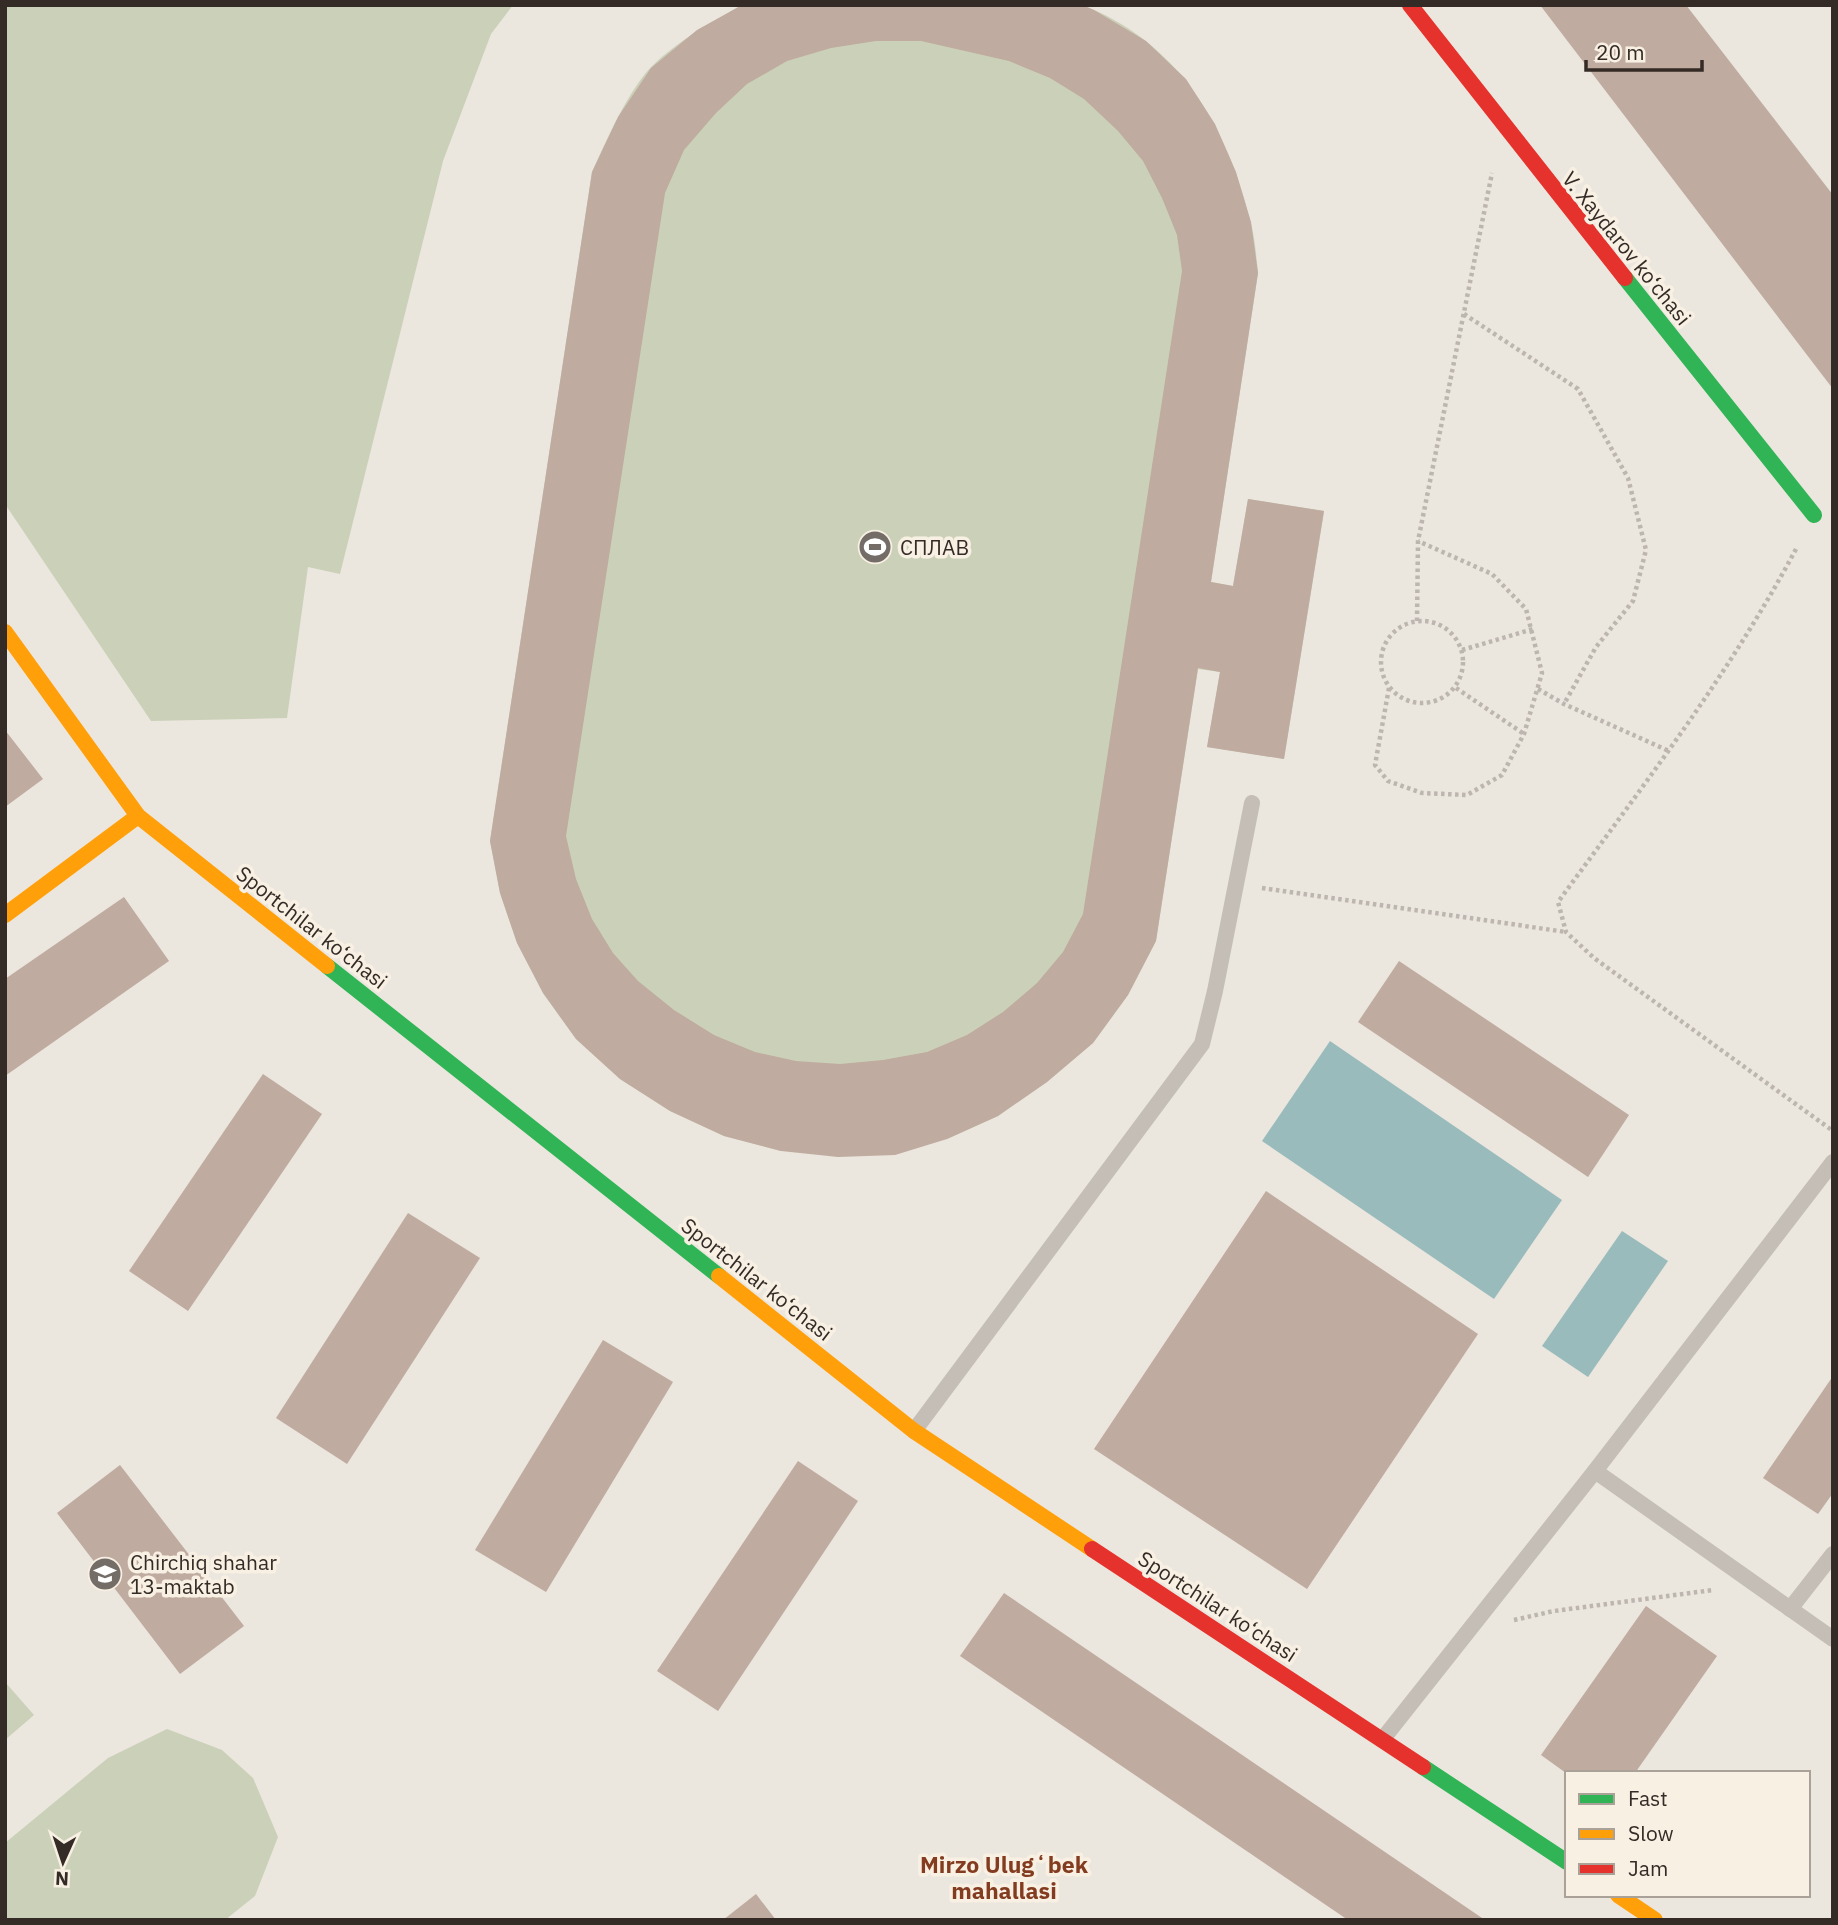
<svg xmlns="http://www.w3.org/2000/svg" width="1838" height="1925" viewBox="0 0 1838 1925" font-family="'IBM Plex Sans',sans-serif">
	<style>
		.green { fill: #cbd1b8 }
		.water { fill: #9abbbc }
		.building { fill: #bfab9f; fill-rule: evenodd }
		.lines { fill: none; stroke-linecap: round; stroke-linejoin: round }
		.path { stroke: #bdb6b0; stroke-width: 4.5; stroke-dasharray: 3.5 3.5; stroke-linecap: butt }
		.lane { stroke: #c4beb7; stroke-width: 16 }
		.fast { stroke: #30b455; stroke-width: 16 }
		.slow { stroke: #ff9f0a; stroke-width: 16 }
		.jam { stroke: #e5322d; stroke-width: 16 }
		.labels { text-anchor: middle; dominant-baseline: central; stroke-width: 7; stroke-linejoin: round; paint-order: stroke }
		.street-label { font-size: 21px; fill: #342b26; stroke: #f9f0e4 }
		.poi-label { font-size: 21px; fill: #342b26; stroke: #f9f0e4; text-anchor: start }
		.neighbourhood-label { font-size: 23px; font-weight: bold; fill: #833c1f; stroke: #f9f0e4 }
	</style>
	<rect width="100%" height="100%" fill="#ebe6de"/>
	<g class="green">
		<path d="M5 5H513L491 34 443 161 340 574 308 567 287 718 151 721 5 504Z"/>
		<path d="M742 5H1082C1177 41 1227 125 1250 220 1255 237 1256 255 1258 273L1211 582 1233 586 1248 499 1324 511 1284 759 1207 747 1220 672 1198 669 1156 941 1128 995 1093 1043 1047 1082 998 1116 947 1139 781 1151 724 1136 670 1111 620 1079 576 1039 543 993 517 943 500 893 490 841 592 172C607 139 627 93 651 67 677 41 710 23 742 5Z"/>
		<path d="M5 1682 34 1715 5 1740Z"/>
		<path d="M167 1729 222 1750 253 1778 278 1837 255 1896 225 1920H5V1843L108 1758Z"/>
	</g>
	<g class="water">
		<path d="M1330 1041 1562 1200 1494 1299 1262 1141Z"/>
		<path d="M1622 1231 1668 1261 1588 1377 1542 1346Z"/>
	</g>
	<g class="building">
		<path d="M742 5H1082L1094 10 1146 41 1186 79 1215 124 1236 172 1251 222 1258 273 1211 582 1233 586 1248 499 1324 511 1284 759 1207 747 1220 672 1198 668 1156 941 1128 995 1093 1043 1047 1082 998 1116 947 1139 895 1155 838 1157 781 1151 724 1136 670 1111 620 1079 576 1039 543 993 517 943 500 893 490 841 592 172 618 117 651 68 697 30ZM876 41H921L1009 61 1050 78 1084 99 1118 131 1143 161 1162 198 1177 235 1182 271 1083 914 1063 952 1037 983 1003 1012 967 1035 927 1052 883 1060 840 1064 796 1061 755 1052 714 1035 674 1010 638 981 613 953 592 919 576 879 566 836 665 193 684 150 716 113 747 84 787 61 831 48Z"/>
		<path d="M1540 5H1686L1833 195V389Z"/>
		<path d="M5 730 43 779 5 807Z"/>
		<path d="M124 897 169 961 5 1076V979Z"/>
		<path d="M1399 961 1629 1115 1588 1177 1358 1022Z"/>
		<path d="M263 1074 322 1114 188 1311 129 1271Z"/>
		<path d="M1266 1191 1478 1334 1307 1589 1094 1449Z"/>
		<path d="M408 1213 480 1258 347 1464 276 1418Z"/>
		<path d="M603 1340 673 1382 546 1592 475 1550Z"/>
		<path d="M1833 1376V1493L1818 1514 1763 1478Z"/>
		<path d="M798 1461 858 1501 718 1711 657 1671Z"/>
		<path d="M120 1465 244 1626 180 1674 57 1513Z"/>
		<path d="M1004 1593 1485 1920H1348L960 1656Z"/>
		<path d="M1646 1606 1717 1656 1635 1773H1566L1541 1755Z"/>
		<path d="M756 1894 776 1920H723Z"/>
	</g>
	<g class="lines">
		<g class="path">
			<path d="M1464 314 1578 389 1628 478 1646 550 1633 601 1596 647 1564 704"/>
			<path d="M1796 549C1729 675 1642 787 1558 902L1566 932 1594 958 1833 1131"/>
			<circle cx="1422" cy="662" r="41"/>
			<path d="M1417 621 1418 541 1492 173"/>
			<path d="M1462 650 1533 629"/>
			<path d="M1389 688 1375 765 1388 781 1422 793 1467 795 1502 775 1524 734 1542 673 1526 609 1492 574 1418 541"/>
			<path d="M1456 688 1524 734"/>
			<path d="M1538 689 1564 704 1669 751"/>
			<path d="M1262 888 1566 932"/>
			<path d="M1514 1620 1554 1611 1713 1590"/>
		</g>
		<g class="lane">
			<path d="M914 1431 1202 1044 1215 991 1252 803"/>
			<path d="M1595 1471 1833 1639"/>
			<path d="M1790 1609 1833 1554"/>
			<path d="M1382 1740 1595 1471 1833 1162"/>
		</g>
		<g class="fast">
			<path d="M1625 278 1814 515"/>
			<path d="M327 966 719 1276"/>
			<path d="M1423 1767 1567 1862"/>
		</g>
		<g class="slow">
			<path d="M5 632 138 816 327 966"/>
			<path d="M5 915 138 816"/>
			<path d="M719 1276 914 1431 1092 1549"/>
			<path d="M1618 1895 1655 1920"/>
		</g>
		<g class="jam">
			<path d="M1410 5 1625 278"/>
			<path d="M1092 1549 1423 1767"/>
		</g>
	</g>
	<defs>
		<symbol id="stadium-disc" viewBox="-11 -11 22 22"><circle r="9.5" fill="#746c66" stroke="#f9f0e4"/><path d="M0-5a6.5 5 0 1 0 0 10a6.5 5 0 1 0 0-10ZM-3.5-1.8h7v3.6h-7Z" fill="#fff"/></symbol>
		<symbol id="school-disc" viewBox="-11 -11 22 22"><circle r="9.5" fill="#746c66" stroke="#f9f0e4"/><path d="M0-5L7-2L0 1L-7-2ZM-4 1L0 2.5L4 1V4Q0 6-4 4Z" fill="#fff"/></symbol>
	</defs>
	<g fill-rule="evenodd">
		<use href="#stadium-disc" x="856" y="528" width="38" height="38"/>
		<use href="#school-disc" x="86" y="1555" width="38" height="38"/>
	</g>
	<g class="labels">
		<g class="street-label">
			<text transform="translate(1627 248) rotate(51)">V. Xaydarov ko‘chasi</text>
			<text transform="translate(312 927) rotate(38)">Sportchilar ko‘chasi</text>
			<text transform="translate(757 1279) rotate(38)">Sportchilar ko‘chasi</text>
			<text transform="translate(1218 1606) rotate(33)">Sportchilar ko‘chasi</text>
		</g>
		<g class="poi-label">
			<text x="900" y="547">СПЛАВ</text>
			<text x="130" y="1562">Chirchiq shahar<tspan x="130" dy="24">13-maktab</tspan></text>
		</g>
		<g class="neighbourhood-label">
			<text x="1004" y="1864">Mirzo Ulugʻbek<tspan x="1004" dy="26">mahallasi</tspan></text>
		</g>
	</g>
	<rect width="1838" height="1925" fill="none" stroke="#342b26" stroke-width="14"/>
	<rect x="1565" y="1771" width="245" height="126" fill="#f9f0e4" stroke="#aaa198" stroke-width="2"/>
	<rect x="1579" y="1794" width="35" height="10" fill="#30b455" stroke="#aaa198" stroke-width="2"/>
	<text x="1628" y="1806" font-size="21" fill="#342b26">Fast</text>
	<rect x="1579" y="1829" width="35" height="10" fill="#ff9f0a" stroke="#aaa198" stroke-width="2"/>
	<text x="1628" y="1841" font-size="21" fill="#342b26">Slow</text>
	<rect x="1579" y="1864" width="35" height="10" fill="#e5322d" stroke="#aaa198" stroke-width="2"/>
	<text x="1628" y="1876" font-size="21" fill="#342b26">Jam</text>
	<g transform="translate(63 1862) rotate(183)" stroke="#f9f0e4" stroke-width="5" paint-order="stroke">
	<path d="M0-5L12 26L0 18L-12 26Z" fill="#342b26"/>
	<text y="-10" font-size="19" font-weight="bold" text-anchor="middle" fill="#342b26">N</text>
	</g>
	<path d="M1586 60v10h116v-10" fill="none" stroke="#342b26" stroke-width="3.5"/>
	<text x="1596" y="60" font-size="21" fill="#342b26" stroke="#f9f0e4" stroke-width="5" paint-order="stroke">20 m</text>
</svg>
